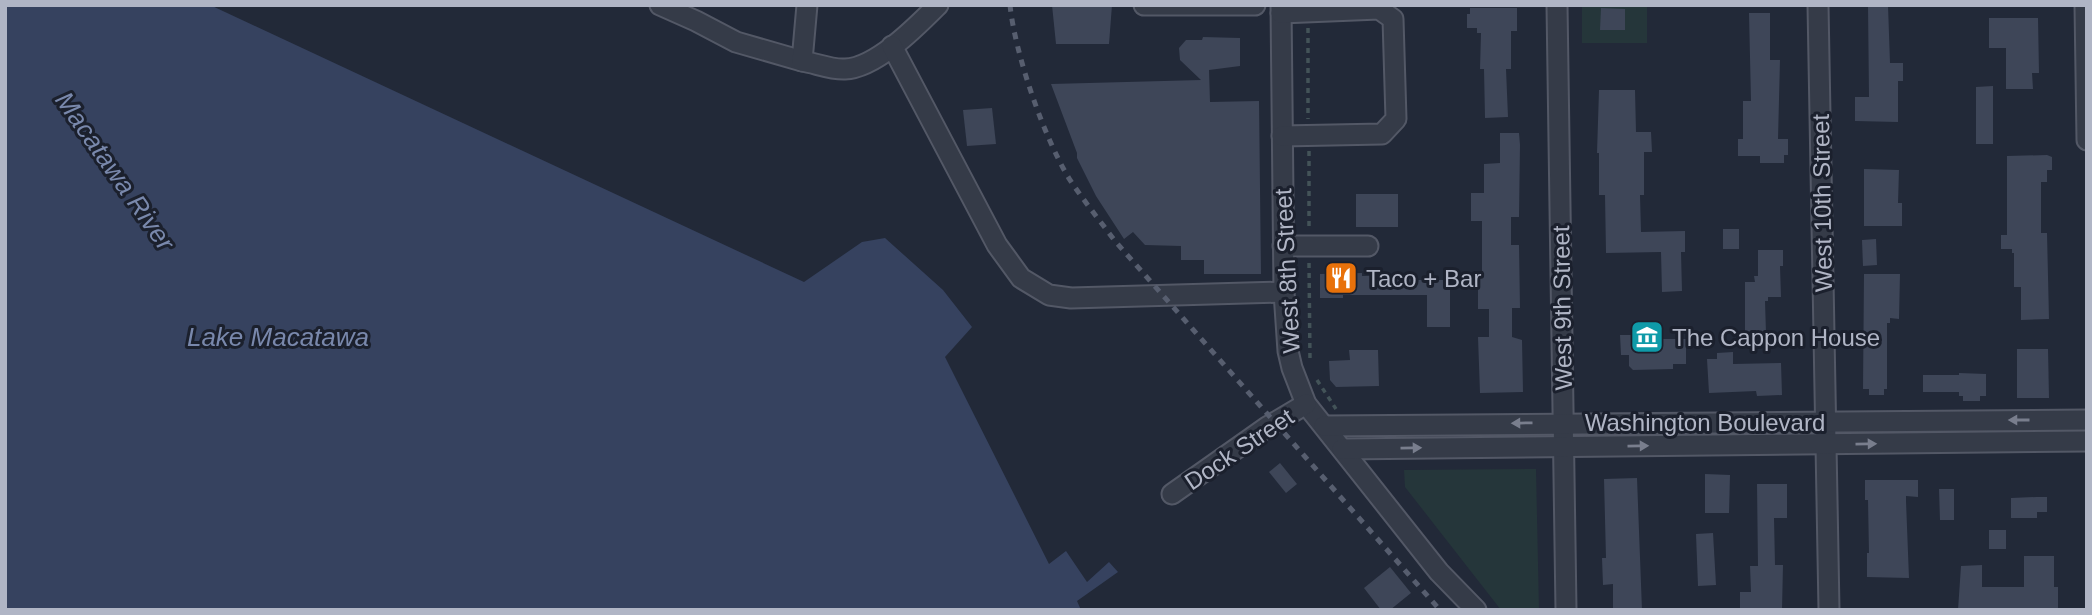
<svg xmlns="http://www.w3.org/2000/svg" width="2092" height="615" viewBox="0 0 2092 615" font-family="Helvetica,sans-serif">
	<style>
		.green { fill: #25363a }
		.water { fill: #36425f }
		.building { fill: #3e4658 }
		.lines { fill: none; stroke-linecap: round; stroke-linejoin: round }
		.minor-casing { stroke: #535866; stroke-width: 23 }
		.path { stroke: #435358; stroke-width: 3.5; stroke-dasharray: 5 5; stroke-linecap: butt }
		.minor { stroke: #353b48; stroke-width: 19 }
		.rail { stroke: #575e6f; stroke-width: 5; stroke-dasharray: 7 7; stroke-linecap: butt }
		.oneway { fill: #797e8d }
		.labels { text-anchor: middle; dominant-baseline: central; stroke-width: 6; stroke-linejoin: round; paint-order: stroke }
		.street-label { font-size: 24px; fill: #b0b5c5; stroke: #1b202d }
		.poi-label { font-size: 24px; fill: #b0b5c5; stroke: #1b202d; text-anchor: start }
		.water-label { font-size: 26px; font-style: italic; fill: #7988ac; stroke: #1b202d }
	</style>
	<rect width="100%" height="100%" fill="#222938"/>
	<g class="green">
		<rect x="1582" y="5" width="65" height="38"/>
		<path d="M1536 469 1539 610H1501L1405 487 1404 470Z"/>
	</g>
	<path class="water" d="M5 5H210L804 282 862 242 885 238 943 290 972 327 945 357 1049 564 1066 551 1087 582 1109 562 1118 572 1077 601 1081 610H5Z"/>
	<g class="building">
		<path d="M1052 5H1112L1109 44H1056Z"/>
		<path d="M1868 5H1888L1890 63H1903V81H1898V122L1855 121V97H1869Z"/>
		<path d="M1470 8H1517V31H1511V69H1506L1508 117 1485 118 1484 69H1480L1481 33H1477V28H1467V14H1470Z"/>
		<path d="M1601 8 1625 9V30H1600Z"/>
		<path d="M1749 13H1770V60H1780L1778 139H1788V155H1784V163H1760V156H1738V139H1743V101H1751Z"/>
		<path d="M1989 18H2038L2039 73H2032L2033 89H2006V48H1989Z"/>
		<path d="M1203 37 1240 38V66L1209 70 1210 102 1259 101 1261 274H1204V260H1181V246L1145 245 1133 232 1124 239 1096 196 1077 158V153L1051 84 1201 80 1180 60 1179 48 1186 40H1202Z"/>
		<path d="M1993 86V144H1976V87Z"/>
		<path d="M1599 90H1635L1636 132H1651L1652 152H1644V195H1640L1641 232 1685 231V252H1681L1682 291 1662 292 1661 252 1606 253 1605 195H1599V153H1597Z"/>
		<path d="M992 108 996 144 967 146 963 110Z"/>
		<path d="M1500 133H1519L1520 145 1519 217H1511V245H1519L1520 308H1512V337L1522 340 1523 392 1480 393 1478 337H1489V309H1478V275H1482V221H1471V193H1484V164L1500 163Z"/>
		<path d="M2047 155 2052 157V170H2047V182H2041V233H2047L2049 319 2021 320V287H2014V253H2012V249H2001V235H2007V156Z"/>
		<path d="M1864 169 1899 170 1898 203H1902V226H1864Z"/>
		<rect x="1356" y="194" width="42" height="33"/>
		<rect x="1723" y="229" width="16" height="20"/>
		<path d="M1876 239 1877 265 1863 266 1862 240Z"/>
		<path d="M1758 250H1783V266H1780L1781 297H1768V301H1765L1766 333 1745 334V282H1755L1754 276H1758Z"/>
		<path d="M1362 273V276L1417 275V280H1450V327H1427V295H1343V298H1320V274Z"/>
		<path d="M1864 274H1900L1899 319 1890 318V323H1887V389H1884V395H1869V389H1863Z"/>
		<path d="M1658 328V339H1686V364H1673V369L1633 370 1629 366V355H1621L1620 335H1634V329Z"/>
		<path d="M2017 349H2048L2049 398H2017Z"/>
		<path d="M1349 350H1378L1379 386 1336 387 1330 380 1329 361 1350 360Z"/>
		<path d="M1733 352V364L1781 363 1782 395 1757 396 1756 391 1709 393 1707 359H1717V353Z"/>
		<path d="M1959 373 1986 374V396H1980V401H1963V396H1959V392H1923V375H1959Z"/>
		<path d="M1280 463 1297 484 1286 493 1269 472Z"/>
		<path d="M1705 474 1730 475 1729 513H1705Z"/>
		<path d="M1637 478 1642 610H1613V584L1603 585 1602 558H1606L1604 479Z"/>
		<path d="M1865 480H1918V497L1906 496V501L1909 578 1867 577V553H1869L1868 500H1865Z"/>
		<path d="M1757 484H1787V518H1774L1775 565H1783L1782 610H1740V592H1751L1750 566H1758Z"/>
		<path d="M1939 489H1954V520H1940Z"/>
		<path d="M2037 497H2047V512H2037V518H2011V498Z"/>
		<rect x="1989" y="530" width="17" height="19"/>
		<path d="M1713 533 1716 585 1698 586 1696 534Z"/>
		<path d="M2024 556H2054V587H2058V610H1958L1961 566 1982 565V587H2024Z"/>
		<path d="M1390 567 1411 593 1390 610H1381L1364 588Z"/>
	</g>
	<g class="lines">
		<defs>
			<g id="minor">
				<path d="M660 5 696 21 736 42 802 61"/>
				<path d="M807 5 802 61C815 63 832 70 845 69 876 68 917 26 938 5"/>
				<path d="M1144 5H1255"/>
				<path d="M1281 5 1284 292 1288 351 1292 368 1306 404 1439 572 1476 610"/>
				<path d="M1557 5 1566 610"/>
				<path d="M1818 5 1829 610"/>
				<path d="M2085 5 2087 140"/>
				<path d="M1281 13 1379 9 1393 19 1396 119 1382 134 1282 136"/>
				<path d="M892 46 997 245 1021 278 1049 295 1071 298 1284 292"/>
				<path d="M1283 246H1368"/>
				<path d="M1324 426 2087 420"/>
				<path d="M1342 449 2087 441"/>
				<path d="M1172 494 1267 427 1306 404"/>
			</g>
		</defs>
		<use href="#minor" class="minor-casing"/>
		<g class="path">
			<path d="M1308 28V119"/>
			<path d="M1309 151V231"/>
			<path d="M1309 263 1310 360"/>
			<path d="M1317 380 1336 409"/>
		</g>
		<use href="#minor" class="minor"/>
		<path class="rail" d="M1010 5C1015 54 1044 138 1070 180 1084 201 1100 221 1115 241L1440 610"/>
	</g>
	<defs><path id="oneway-solid" d="M-6-.8H1V-3.2L6.5 0L1 3.2V.8H-6Z" transform="scale(1.75)"/></defs>
	<g class="oneway">
		<use href="#oneway-solid" transform="translate(2019 420) rotate(180)"/>
		<use href="#oneway-solid" transform="translate(1522 423) rotate(179)"/>
		<use href="#oneway-solid" transform="translate(1866 444) rotate(-1)"/>
		<use href="#oneway-solid" transform="translate(1638 446) rotate(-1)"/>
		<use href="#oneway-solid" transform="translate(1411 448) rotate(-1)"/>
	</g>
	<defs>
		<symbol id="restaurant-square" viewBox="-11 -11 22 22"><rect x="-9" y="-9" width="18" height="18" rx="4" fill="#e8710a" stroke="#1b202d"/><path d="M-5-6h1v4h1v-4h1v4h1v-4h1v5L-1.5 .5V6h-2V.5L-5-1ZM5-6V6H3V1.5H1.5Q1.5-4 5-6Z" fill="#fff"/></symbol>
		<symbol id="museum-square" viewBox="-11 -11 22 22"><rect x="-9" y="-9" width="18" height="18" rx="4" fill="#0f9aa8" stroke="#1b202d"/><path d="M0-6L6-3V-2H-6V-3ZM-5-1h2V3h-2ZM-1-1h2V3h-2ZM3-1h2V3H3ZM-6 4H6V6H-6Z" fill="#fff"/></symbol>
	</defs>
	<g fill-rule="evenodd">
		<use href="#restaurant-square" x="1322" y="259" width="38" height="38"/>
		<use href="#museum-square" x="1628" y="318" width="38" height="38"/>
	</g>
	<g class="labels">
		<g class="street-label">
			<text transform="translate(1822 203) rotate(-91)">West 10th Street</text>
			<text transform="translate(1287 271) rotate(-93)">West 8th Street</text>
			<text transform="translate(1562 308) rotate(-91)">West 9th Street</text>
			<text x="1705" y="422">Washington Boulevard</text>
			<text transform="translate(1239 449) rotate(-34)">Dock Street</text>
		</g>
		<g class="poi-label">
			<text x="1366" y="278">Taco + Bar</text>
			<text x="1672" y="337">The Cappon House</text>
		</g>
		<g class="water-label">
			<text transform="translate(115 171) rotate(55)">Macatawa River</text>
			<text x="278" y="337">Lake Macatawa</text>
		</g>
	</g>
	<rect width="2092" height="615" fill="none" stroke="#b0b5c5" stroke-width="14"/>
</svg>
